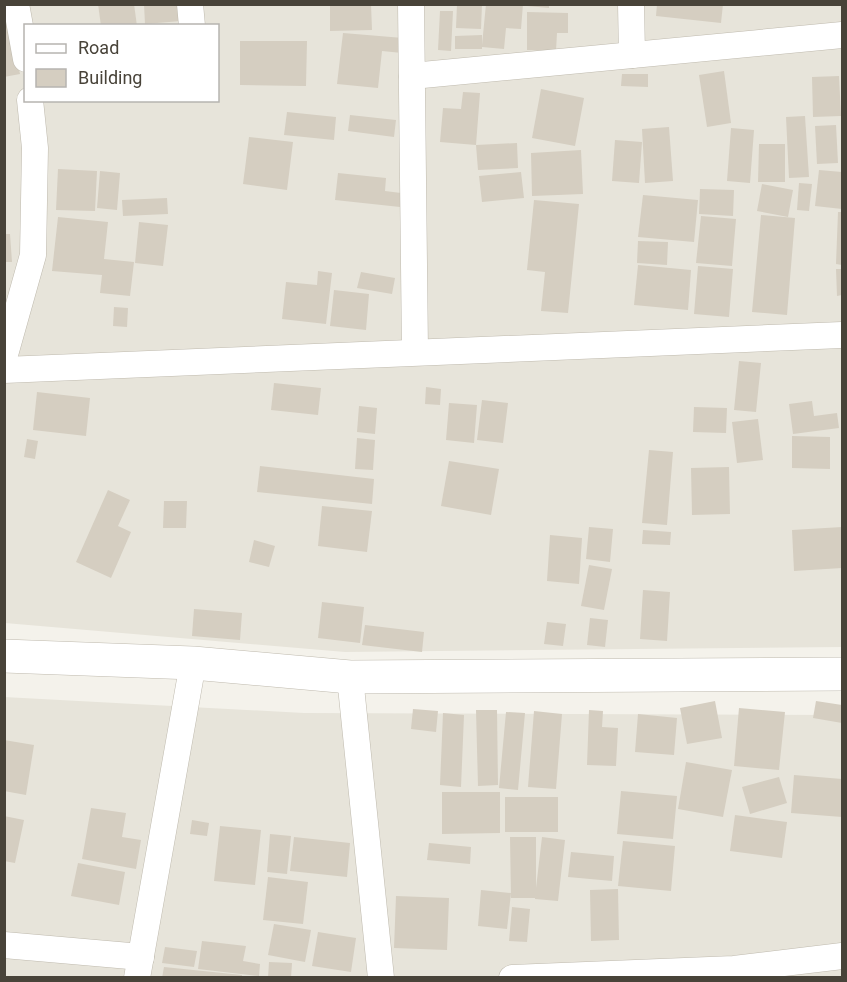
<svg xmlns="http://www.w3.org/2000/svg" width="847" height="982" viewBox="0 0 847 982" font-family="Roboto,sans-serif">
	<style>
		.residential { fill: #e7e4da; fill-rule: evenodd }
		.building { fill: #d5cec1 }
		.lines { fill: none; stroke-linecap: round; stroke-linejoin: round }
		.minor-casing { stroke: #bfbaae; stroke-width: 27 }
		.tertiary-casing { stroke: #bfbaae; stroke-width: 34 }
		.minor { stroke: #fff; stroke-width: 26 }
		.tertiary { stroke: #fff; stroke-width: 33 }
	</style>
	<rect width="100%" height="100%" fill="#f4f2eb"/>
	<g class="residential">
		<path d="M4 5H842V647L345 652 5 623ZM26 26H218V100H26Z"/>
		<path d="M4 697 304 713 842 715V977H5Z"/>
	</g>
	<g class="building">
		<path d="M98 4H134L137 26H101Z"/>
		<path d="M144 4H179L181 21 145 24Z"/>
		<path d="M330 4H371L372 30 330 31Z"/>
		<path d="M457 4H482L481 29 456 28Z"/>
		<path d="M486 4H523L521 29 506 28 504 49 482 47V49H455V36L482 35V45Z"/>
		<path d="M527 4H549V8L527 6Z"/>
		<path d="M657 4H723L721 23 656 16Z"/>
		<path d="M440 11H453L451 51 438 50Z"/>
		<path d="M527 12 568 13V33H557L556 51 527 50Z"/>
		<path d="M9 22 20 74 4 77V23Z"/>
		<path d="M343 33 403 38 402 53 382 51 378 88 337 84Z"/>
		<path d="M240 41H307L306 86 240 85Z"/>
		<path d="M724 71 731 123 707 127 699 75Z"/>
		<path d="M622 74H648V87L621 86Z"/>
		<path d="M839 76 841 116 813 117 812 77Z"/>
		<path d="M541 89 584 98 575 146 532 138Z"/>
		<path d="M463 92 480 93 476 145 440 142 443 108 461 109Z"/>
		<path d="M287 112 336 117 334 140 284 135Z"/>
		<path d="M350 115 396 120 394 137 348 131Z"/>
		<path d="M805 116 809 177 789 178 786 117Z"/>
		<path d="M836 125 838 163 817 164 815 126Z"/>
		<path d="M669 127 673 181 645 183 642 129Z"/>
		<path d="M731 128 754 130 750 183 727 181Z"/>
		<path d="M249 137 293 142 287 190 243 184Z"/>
		<path d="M615 140 642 142 639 183 612 181Z"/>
		<path d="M517 143 518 168 478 170 476 145Z"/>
		<path d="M759 144H785V182H758Z"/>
		<path d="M581 150 583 194 532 196 531 153Z"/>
		<path d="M58 169 97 171 95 211 56 210Z"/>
		<path d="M819 170 842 172V209L815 206Z"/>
		<path d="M100 171 120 173 117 210 97 208Z"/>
		<path d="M521 172 524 198 482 202 479 176Z"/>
		<path d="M338 173 386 178 385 191 401 193 400 207 335 200Z"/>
		<path d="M799 183 812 184 809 211 797 210Z"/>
		<path d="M762 184 793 190 788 217 757 211Z"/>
		<path d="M700 189 734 190 733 216 699 214Z"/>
		<path d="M643 195 698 200 694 242 638 237Z"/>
		<path d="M167 198 168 214 123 216 122 200Z"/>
		<path d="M534 200 579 204 568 313 541 311 545 272 527 270Z"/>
		<path d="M838 212H842V265L836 264Z"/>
		<path d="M761 215 795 218 787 315 752 312Z"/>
		<path d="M701 216 736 219 732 266 696 263Z"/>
		<path d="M58 217 108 222 104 259 134 262 130 296 100 293 102 275 52 271Z"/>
		<path d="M139 222 168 225 163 266 135 263Z"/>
		<path d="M4 234H10L12 262H4Z"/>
		<path d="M638 241 668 242 667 265 637 263Z"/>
		<path d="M638 265 691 270 688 310 634 305Z"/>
		<path d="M698 266 733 269 729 317 694 314Z"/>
		<path d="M836 269H842V295L837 296Z"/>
		<path d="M318 271 332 273 326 324 282 319 286 282 317 285Z"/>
		<path d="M361 272 395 278 392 294 357 288Z"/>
		<path d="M334 290 369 294 366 330 330 326Z"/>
		<path d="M114 307 128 308 127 327 113 326Z"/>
		<path d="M739 361 761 363 756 412 734 410Z"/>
		<path d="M274 383 321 388 318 415 271 410Z"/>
		<path d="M426 387 441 389 440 405 425 404Z"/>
		<path d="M37 392 90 398 86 436 33 430Z"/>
		<path d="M482 400 508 403 503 443 477 440Z"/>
		<path d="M812 401 814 416 837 413 839 428 793 434 789 404Z"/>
		<path d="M449 403 477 405 474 443 446 440Z"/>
		<path d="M359 406 377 408 375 434 357 432Z"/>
		<path d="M694 407 727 408 726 433 693 432Z"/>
		<path d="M758 419 763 460 737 463 732 422Z"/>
		<path d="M792 436 830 437V469L792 468Z"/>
		<path d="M357 438 375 440 373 470 355 469Z"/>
		<path d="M27 439 38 441 35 459 24 457Z"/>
		<path d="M649 450 673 452 667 525 642 523Z"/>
		<path d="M449 461 499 469 491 515 441 506Z"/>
		<path d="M260 466 374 479 372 504 257 492Z"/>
		<path d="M729 467 730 514 692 515 691 468Z"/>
		<path d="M108 490 130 500 118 526 131 532 111 578 76 562Z"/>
		<path d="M164 501H187L186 528H163Z"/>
		<path d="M322 506 372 511 367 552 318 546Z"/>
		<path d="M589 527 613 529 610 562 586 559Z"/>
		<path d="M842 527V568L794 571 792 530Z"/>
		<path d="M643 530 671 532 670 545 642 544Z"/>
		<path d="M550 535 582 538 579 584 547 581Z"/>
		<path d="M254 540 275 546 269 567 249 562Z"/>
		<path d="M589 565 612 569 604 610 581 606Z"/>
		<path d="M643 590 670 592 667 641 640 639Z"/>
		<path d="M322 602 364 607 360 643 318 638Z"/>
		<path d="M194 609 242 613 240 640 192 636Z"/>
		<path d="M590 618 608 620 605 647 587 645Z"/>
		<path d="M547 622 566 624 563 646 544 644Z"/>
		<path d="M365 625 424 632 422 652 362 645Z"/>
		<path d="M715 701 722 738 687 744 680 708Z"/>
		<path d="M816 701 842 705V723L813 718Z"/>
		<path d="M739 708 785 712 779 770 734 766Z"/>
		<path d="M413 709 438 711 436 732 411 729Z"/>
		<path d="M476 710H497L498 785 478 786Z"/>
		<path d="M589 710 603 711 602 727 618 728 616 766 587 765Z"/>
		<path d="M534 711 562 714 556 789 528 787Z"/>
		<path d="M506 712 525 713 518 790 499 788Z"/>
		<path d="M443 713 464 715 461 787 440 785Z"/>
		<path d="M638 714 677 718 674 755 635 752Z"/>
		<path d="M4 740 34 745 26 795 4 791Z"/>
		<path d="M686 762 732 770 723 817 678 809Z"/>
		<path d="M794 775 842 779V817L791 813Z"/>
		<path d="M779 777 787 803 750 814 742 787Z"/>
		<path d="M621 791 677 796 673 839 617 834Z"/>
		<path d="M442 792H500V833L442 834Z"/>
		<rect x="505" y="797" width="53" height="35"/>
		<path d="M91 808 126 813 122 837 141 840 136 869 82 859Z"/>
		<path d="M735 815 787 822 782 858 730 851Z"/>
		<path d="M4 816 24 820 15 863 4 861Z"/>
		<path d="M192 820 209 823 207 836 190 834Z"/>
		<path d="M220 826 261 830 255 885 214 881Z"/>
		<path d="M270 834 291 836 287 874 267 872Z"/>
		<path d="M294 837 350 843 347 877 290 871Z"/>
		<path d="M510 837H536V888L542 837 565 840 558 901 535 899V898H511Z"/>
		<path d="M623 841 675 846 671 891 618 886Z"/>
		<path d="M429 843 471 847 470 864 427 860Z"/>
		<path d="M571 852 614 856 612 881 568 877Z"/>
		<path d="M78 863 125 872 119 905 71 896Z"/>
		<path d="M268 877 308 882 303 924 263 920Z"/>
		<path d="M618 889 619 940 591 941 590 890Z"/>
		<path d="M481 890 511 893 507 929 478 926Z"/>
		<path d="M396 896 449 898 447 950 394 948Z"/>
		<path d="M512 907 530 909 527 942 509 941Z"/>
		<path d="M274 924 311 930 305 962 268 955Z"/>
		<path d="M318 932 356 938 351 972 312 966Z"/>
		<path d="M202 941 246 946 243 961 260 964 259 976 198 969Z"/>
		<path d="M165 947 197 951 194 967 162 963Z"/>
		<path d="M269 962 292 963 291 978H268Z"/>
		<path d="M164 967 242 975V978H162Z"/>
	</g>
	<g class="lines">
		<defs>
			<g id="minor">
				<path d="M16 4 26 59"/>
				<path d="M190 4 192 26"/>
				<path d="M411 4 415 352"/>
				<path d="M631 4 632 55"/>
				<path d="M412 76 842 35"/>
				<path d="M4 358 33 255 35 148 30 100"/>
				<path d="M4 370 842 335"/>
				<path d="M350 677 381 978"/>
				<path d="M4 945 141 957"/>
				<path d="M137 978 193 663"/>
				<path d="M512 978 734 969 842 956"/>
			</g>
			<path id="tertiary" d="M4 656 193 663 350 677 842 674"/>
		</defs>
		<use href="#minor" class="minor-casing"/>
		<use href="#tertiary" class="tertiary-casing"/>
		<use href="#minor" class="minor"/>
		<use href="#tertiary" class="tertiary"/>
	</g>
	<rect width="847" height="982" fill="none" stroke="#484339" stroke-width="12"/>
	<rect x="24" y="24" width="195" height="78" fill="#ffffff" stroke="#b6b4b0" stroke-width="1.5"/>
	<rect x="36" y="44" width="30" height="9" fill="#ffffff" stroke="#b6b4b0" stroke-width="1.5"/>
	<text x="78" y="54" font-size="18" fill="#484339">Road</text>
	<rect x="36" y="69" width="30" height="18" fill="#d5cec1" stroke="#b6b4b0" stroke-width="1.5"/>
	<text x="78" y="84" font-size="18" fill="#484339">Building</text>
</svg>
